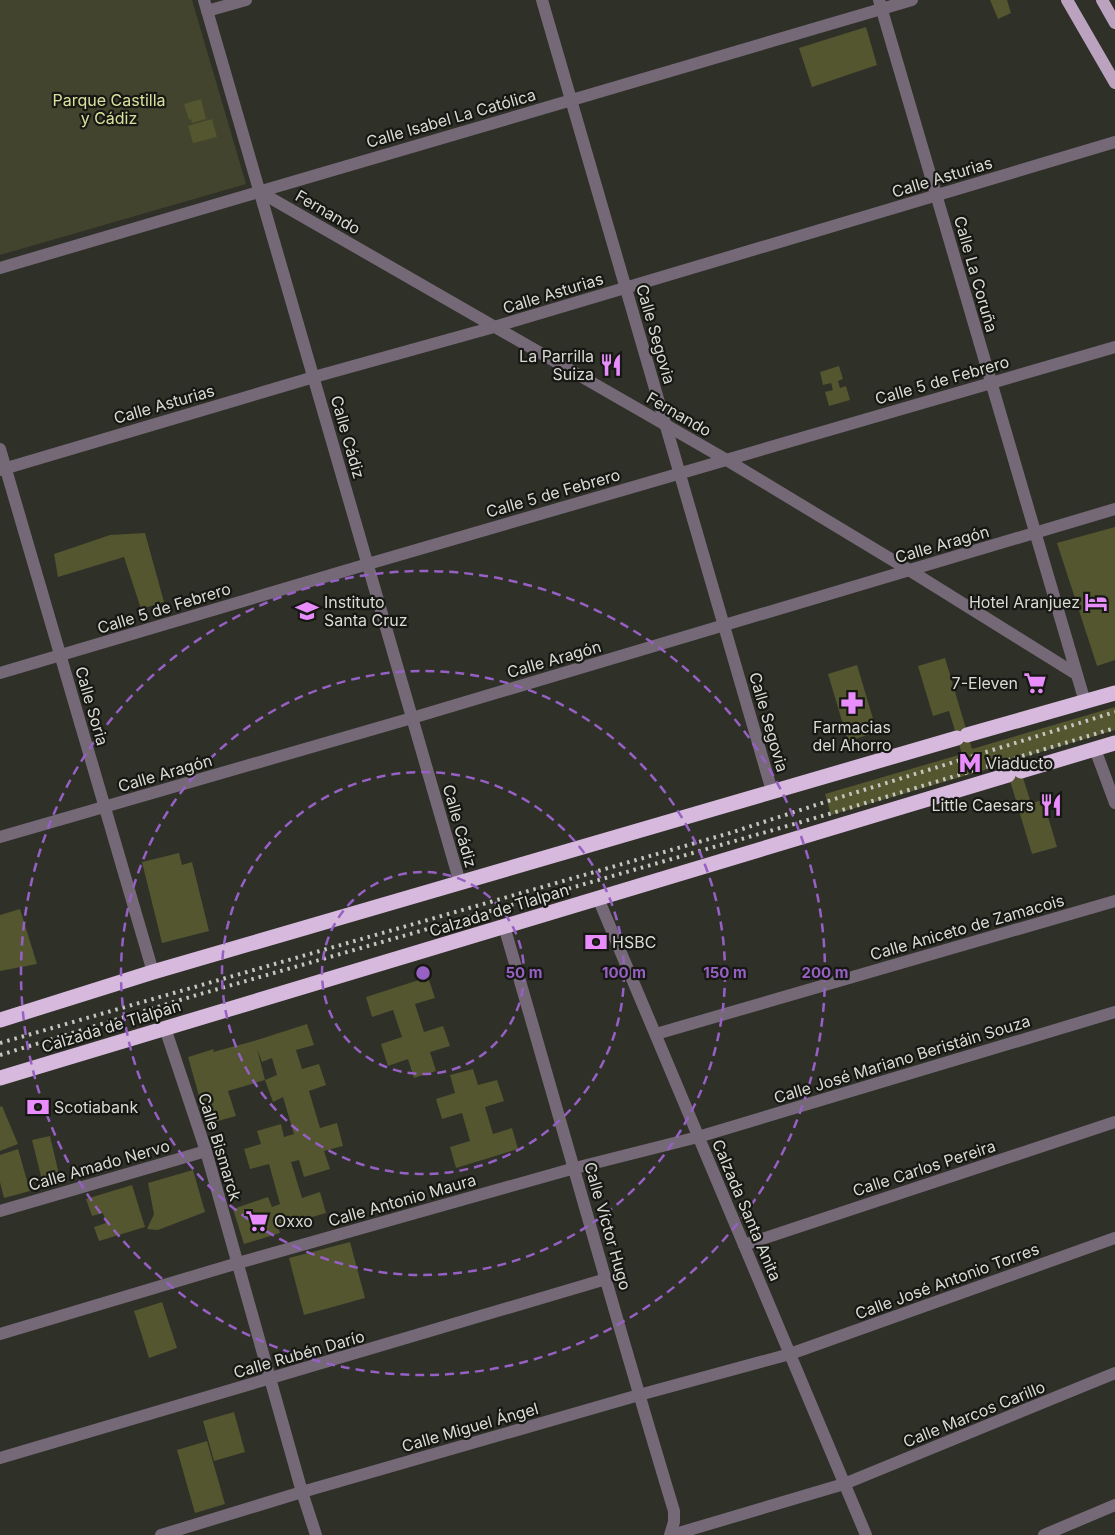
<svg xmlns="http://www.w3.org/2000/svg" width="1115" height="1535" viewBox="0 0 1115 1535" font-family="Inter,sans-serif">
	<style>
		.green { fill: #42442d }
		.building { fill: #53562f; fill-rule: evenodd }
		.lines { fill: none; stroke-linecap: round; stroke-linejoin: round }
		.minor { stroke: #756978; stroke-width: 12 }
		.major { stroke: #bba3c0; stroke-width: 12 }
		.highway { stroke: #d6b9dd; stroke-width: 15 }
		.rail { stroke: #c5c6c0; stroke-width: 4; stroke-dasharray: 2.5 5; stroke-linecap: butt }
		.ring { fill: none; stroke: #9760c5; stroke-width: 2.5; stroke-dasharray: 9 6 }
		.labels { text-anchor: middle; dominant-baseline: central; stroke-width: 4.5; stroke-linejoin: round; paint-order: stroke }
		.park-label { font-size: 16px; fill: #dbe09c; stroke: #171814 }
		.street-label { font-size: 16px; fill: #d9dad4; stroke: #171814 }
		.poi-label { font-size: 16px; fill: #d9dad4; stroke: #171814; text-anchor: start }
		.centre { fill: #9760c5; stroke: #171814; stroke-width: 2.5 }
		.ring-label { font-size: 15px; text-anchor: middle; font-weight: bold; fill: #9760c5; stroke: #171814; stroke-width: 4.5; stroke-linejoin: round; paint-order: stroke }
	</style>
	<rect width="100%" height="100%" fill="#2f3028"/>
	<path class="green" d="M0 0H192L246 184 0 255Z"/>
	<g class="building">
		<path d="M990 0H1007L1011 13 998 19Z"/>
		<path d="M866 27 877 65 812 87 799 48Z"/>
		<path d="M201 99 206 119 192 123 191 119 189 120 184 104Z"/>
		<path d="M212 119 217 137 193 143 188 126Z"/>
		<path d="M839 366 843 379 838 381 840 388 846 386 850 400 829 406 825 392 833 390 831 383 823 385 820 372Z"/>
		<path d="M1115 527V660L1097 666 1057 543Z"/>
		<path d="M145 533 164 602 141 609 124 557 58 577 54 554 110 535Z"/>
		<path d="M945 658 972 749 1115 707V730L1017 759 1031 803 1043 800 1057 847 1032 854 1005 764 831 815 825 794 962 754 949 711 933 716 918 666Z"/>
		<path d="M857 665 877 732 848 741 828 674Z"/>
		<path d="M179 853 182 865 192 862 209 931 162 943 142 862Z"/>
		<path d="M20 909 37 964 0 971V915Z"/>
		<path d="M428 977 435 998 415 1004 424 1032 443 1026 450 1046 430 1052 436 1071 414 1078 408 1059 388 1066 381 1044 402 1037 393 1010 372 1017 366 997Z"/>
		<path d="M307 1024 314 1045 296 1050 302 1069 319 1064 326 1085 309 1091 320 1128 337 1123 343 1146 324 1151 330 1169 304 1177 299 1160 291 1162 302 1198 320 1192 326 1213 278 1227 280 1233 244 1244 233 1209 268 1197 272 1207 280 1204 269 1164 250 1169 244 1149 261 1144 257 1131 281 1124 284 1137 294 1134 283 1097 273 1102 265 1080 228 1091 236 1116 207 1124 188 1057 214 1049 213 1052 254 1041ZM257 1049 262 1062 272 1058 277 1075 265 1080Z"/>
		<path d="M473 1069 478 1085 497 1080 504 1101 485 1107 493 1134 512 1128 518 1149 456 1168 450 1147 470 1141 462 1113 442 1119 436 1099 455 1093 450 1075Z"/>
		<path d="M2 1106 18 1144 0 1151V1107Z"/>
		<path d="M50 1136 61 1183 44 1188 32 1140Z"/>
		<path d="M18 1149 30 1191 4 1198 0 1182V1155Z"/>
		<path d="M193 1170 205 1212 158 1230 147 1229 154 1214 148 1183Z"/>
		<path d="M132 1185 145 1227 99 1241 94 1227 106 1223 103 1213 92 1216 86 1199Z"/>
		<path d="M350 1242 365 1298 304 1315 289 1258Z"/>
		<path d="M162 1302 177 1348 149 1358 134 1311Z"/>
		<path d="M234 1412 245 1452 214 1461 203 1421Z"/>
		<path d="M207 1441 225 1504 195 1513 177 1450Z"/>
	</g>
	<g class="lines">
		<g class="minor">
			<path d="M204 0 460 883"/>
			<path d="M542 0 772 791"/>
			<path d="M879 0 1085 702"/>
			<path d="M207 11 246 0"/>
			<path d="M260 192 725 459 909 570 1076 674"/>
			<path d="M0 268 912 0"/>
			<path d="M0 449 153 972"/>
			<path d="M0 470 314 377 494 327 1115 142"/>
			<path d="M0 673 368 564 1115 347"/>
			<path d="M1095 749 1115 803"/>
			<path d="M0 837 412 718 1115 509"/>
			<path d="M598 898 866 1535"/>
			<path d="M504 926C561 1121 615 1317 674 1511V1522L670 1535"/>
			<path d="M165 1028 206 1151 302 1492 316 1535"/>
			<path d="M656 1034 1115 901"/>
			<path d="M0 1211 206 1151"/>
			<path d="M744 1245 1115 1122"/>
			<path d="M0 1334 238 1263 575 1168 698 1137 1115 1012"/>
			<path d="M0 1458 606 1279"/>
			<path d="M161 1535 302 1492 639 1395 790 1354 1115 1238"/>
			<path d="M672 1535 844 1484 1115 1373"/>
			<path d="M1044 1535 1115 1505"/>
		</g>
		<g class="major">
			<path d="M1067 0 1115 83"/>
			<path d="M1102 0 1115 23"/>
		</g>
		<g class="highway">
			<path d="M967 735 1115 693"/>
			<path d="M1021 771 1115 743"/>
			<path d="M0 1020 153 972 957 738"/>
			<path d="M0 1078 1008 775"/>
		</g>
		<g class="rail">
			<path d="M0 1043 730 833 825 802 1115 712"/>
			<path d="M0 1055 190 997 829 814 1115 728"/>
		</g>
	</g>
	<g class="ring">
		<circle cx="423" cy="973" r="101"/>
		<circle cx="423" cy="973" r="201"/>
		<circle cx="423" cy="973" r="302"/>
		<circle cx="423" cy="973" r="402"/>
	</g>
	<defs>
		<symbol id="restaurant-bare" viewBox="-9 -9 18 18"><path d="M-5-6h1v4h1v-4h1v4h1v-4h1v5L-1.5 .5V6h-2V.5L-5-1ZM5-6V6H3V1.5H1.5Q1.5-4 5-6Z" fill="#e98dfd" stroke="#171814" stroke-width="2.5" paint-order="stroke"/></symbol>
		<symbol id="hotel-bare" viewBox="-9 -9 18 18"><path d="M-6-4.5h1.5V1H6V5H4.5V3h-9V5H-6ZM-4 0a1.8 1.8 0 1 1 3.6 0ZM.5 0V-2.5h3Q6-2.5 6 0Z" fill="#e98dfd" stroke="#171814" stroke-width="2.5" paint-order="stroke"/></symbol>
		<symbol id="school-bare" viewBox="-9 -9 18 18"><path d="M0-5L7-2L0 1L-7-2ZM-4 1L0 2.5L4 1V4Q0 6-4 4Z" fill="#e98dfd" stroke="#171814" stroke-width="2.5" paint-order="stroke"/></symbol>
		<symbol id="supermarket-bare" viewBox="-9 -9 18 18"><path d="M-6-5.5h2.5l.6 2H6L4.5 2H-2.5L-4.4-4H-6ZM-1.5 3.2a1.3 1.3 0 1 0 .1 0ZM3 3.2a1.3 1.3 0 1 0 .1 0Z" fill="#e98dfd" stroke="#171814" stroke-width="2.5" paint-order="stroke"/></symbol>
		<symbol id="pharmacy-bare" viewBox="-9 -9 18 18"><path d="M-2-6h4v4h4v4h-4v4h-4v-4h-4v-4h4Z" fill="#e98dfd" stroke="#171814" stroke-width="2.5" paint-order="stroke"/></symbol>
		<symbol id="metro-bare" viewBox="-9 -9 18 18"><path d="M-5.5 5V-5H-3L0 0L3-5H5.5V5H3V-.5L0 4L-3-.5V5Z" fill="#e98dfd" stroke="#171814" stroke-width="2.5" paint-order="stroke"/></symbol>
		<symbol id="bank-bare" viewBox="-9 -9 18 18"><path d="M-6-4H6V4H-6ZM0-2.3a2.3 2.3 0 1 0 0 4.6a2.3 2.3 0 1 0 0-4.6Z" fill="#e98dfd" stroke="#171814" stroke-width="2.5" paint-order="stroke"/></symbol>
	</defs>
	<g fill-rule="evenodd">
		<use href="#restaurant-bare" x="595" y="349" width="32" height="32"/>
		<use href="#hotel-bare" x="1080" y="586" width="32" height="32"/>
		<use href="#school-bare" x="291" y="595" width="32" height="32"/>
		<use href="#supermarket-bare" x="1019" y="667" width="32" height="32"/>
		<use href="#pharmacy-bare" x="836" y="687" width="32" height="32"/>
		<use href="#metro-bare" x="954" y="747" width="32" height="32"/>
		<use href="#restaurant-bare" x="1035" y="789" width="32" height="32"/>
		<use href="#bank-bare" x="580" y="926" width="32" height="32"/>
		<use href="#bank-bare" x="22" y="1091" width="32" height="32"/>
		<use href="#supermarket-bare" x="241" y="1205" width="32" height="32"/>
	</g>
	<g class="labels">
		<g class="park-label">
			<text x="109" y="100">Parque Castilla<tspan x="109" dy="18">y Cádiz</tspan></text>
		</g>
		<g class="street-label">
			<text transform="translate(451 118) rotate(-16)">Calle Isabel La Católica</text>
			<text transform="translate(942 177) rotate(-17)">Calle Asturias</text>
			<text transform="translate(328 212) rotate(30)">Fernando</text>
			<text transform="translate(976 274) rotate(74)">Calle La Coruña</text>
			<text transform="translate(553 293) rotate(-17)">Calle Asturias</text>
			<text transform="translate(656 334) rotate(74)">Calle Segovia</text>
			<text transform="translate(942 380) rotate(-16)">Calle 5 de Febrero</text>
			<text transform="translate(164 404) rotate(-16)">Calle Asturias</text>
			<text transform="translate(679 414) rotate(30)">Fernando</text>
			<text transform="translate(348 437) rotate(74)">Calle Cádiz</text>
			<text transform="translate(553 493) rotate(-16)">Calle 5 de Febrero</text>
			<text transform="translate(942 544) rotate(-16)">Calle Aragón</text>
			<text transform="translate(164 608) rotate(-17)">Calle 5 de Febrero</text>
			<text transform="translate(554 659) rotate(-16)">Calle Aragón</text>
			<text transform="translate(92 706) rotate(74)">Calle Soria</text>
			<text transform="translate(769 722) rotate(74)">Calle Segovia</text>
			<text transform="translate(165 773) rotate(-16)">Calle Aragón</text>
			<text transform="translate(460 826) rotate(74)">Calle Cádiz</text>
			<text transform="translate(499 910) rotate(-17)">Calzada de Tlalpan</text>
			<text transform="translate(967 927) rotate(-16)">Calle Aniceto de Zamacois</text>
			<text transform="translate(111 1026) rotate(-17)">Calzada de Tlalpan</text>
			<text transform="translate(902 1059) rotate(-17)">Calle José Mariano Beristáin Souza</text>
			<text transform="translate(220 1147) rotate(73)">Calle Bismarck</text>
			<text transform="translate(99 1165) rotate(-16)">Calle Amado Nervo</text>
			<text transform="translate(924 1168) rotate(-18)">Calle Carlos Pereira</text>
			<text transform="translate(402 1200) rotate(-16)">Calle Antonio Maura</text>
			<text transform="translate(747 1210) rotate(67)">Calzada Santa Anita</text>
			<text transform="translate(608 1226) rotate(74)">Calle Víctor Hugo</text>
			<text transform="translate(947 1281) rotate(-20)">Calle José Antonio Torres</text>
			<text transform="translate(299 1354) rotate(-16)">Calle Rubén Darío</text>
			<text transform="translate(974 1414) rotate(-22)">Calle Marcos Carillo</text>
			<text transform="translate(470 1427) rotate(-16)">Calle Miguel Ángel</text>
		</g>
		<g class="poi-label">
			<text x="594" y="356" text-anchor="end">La Parrilla<tspan x="594" dy="18">Suiza</tspan></text>
			<text x="324" y="602">Instituto<tspan x="324" dy="18">Santa Cruz</tspan></text>
			<text x="1080" y="602" text-anchor="end">Hotel Aranjuez</text>
			<text x="1018" y="683" text-anchor="end">7-Eleven</text>
			<text x="852" y="727" text-anchor="middle">Farmacias<tspan x="852" dy="18">del Ahorro</tspan></text>
			<text x="986" y="763">Viaducto</text>
			<text x="1034" y="805" text-anchor="end">Little Caesars</text>
			<text x="612" y="942">HSBC</text>
			<text x="54" y="1107">Scotiabank</text>
			<text x="274" y="1221">Oxxo</text>
		</g>
	</g>
	<circle cx="423" cy="973" r="8" class="centre"/>
	<g class="ring-label">
		<text x="524" y="978">50 m</text>
		<text x="624" y="978">100 m</text>
		<text x="725" y="978">150 m</text>
		<text x="825" y="978">200 m</text>
	</g>
</svg>
